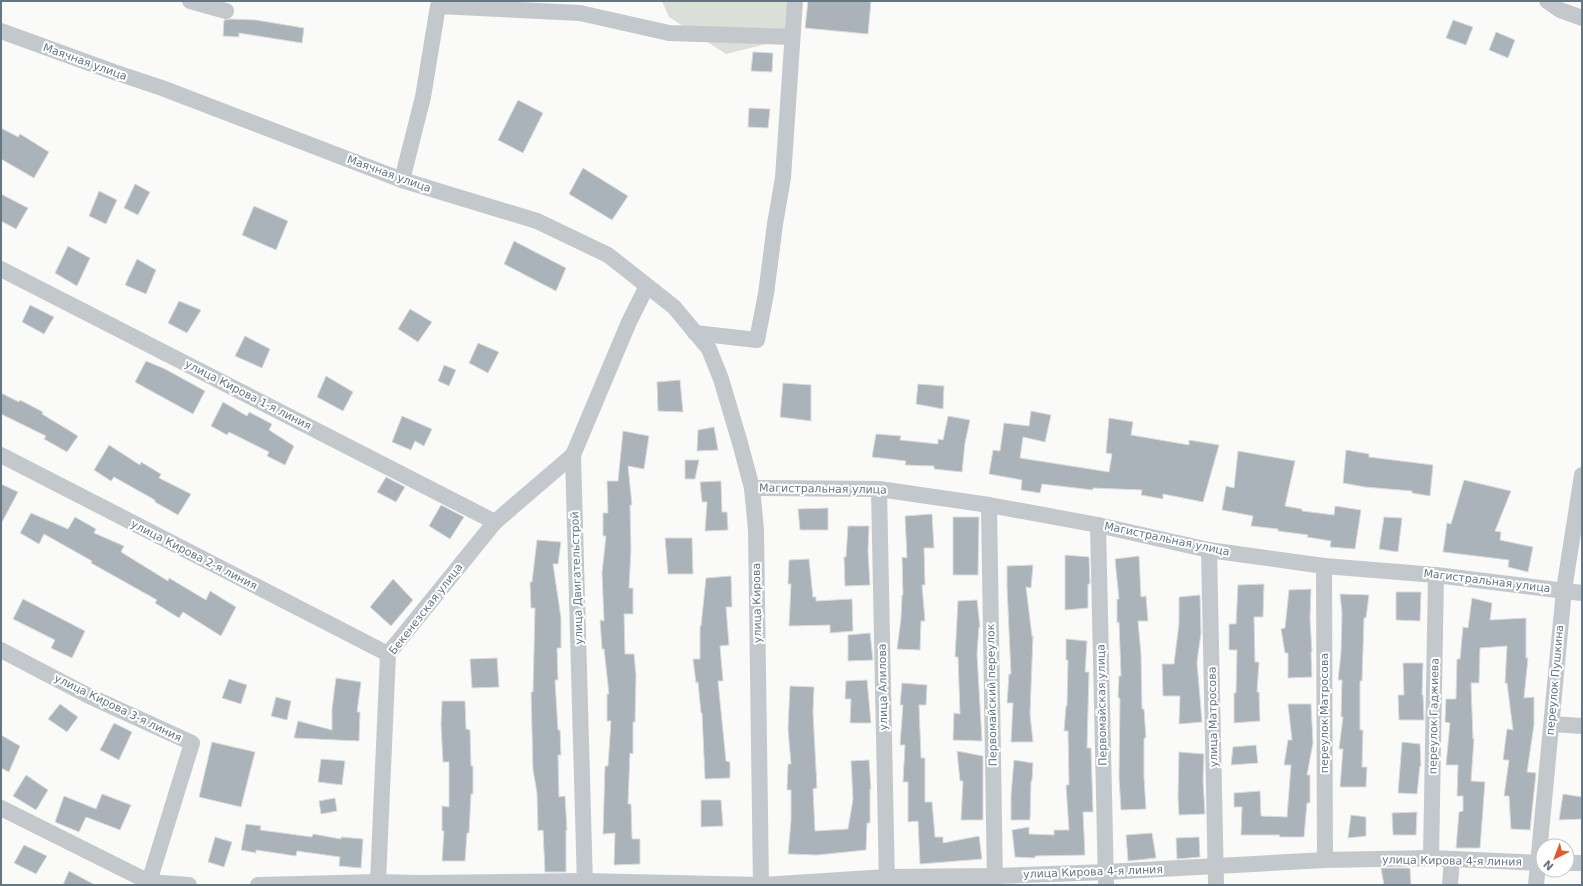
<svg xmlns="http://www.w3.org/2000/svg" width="1583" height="886" viewBox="0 0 1583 886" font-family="'DejaVu Sans',sans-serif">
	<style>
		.green { fill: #dadfd7 }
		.building { fill: #aab3b9; stroke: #dcdcda }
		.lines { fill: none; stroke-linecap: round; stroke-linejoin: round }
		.minor { stroke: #c3c8cc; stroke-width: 16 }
		.labels { text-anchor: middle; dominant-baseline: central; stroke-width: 4; stroke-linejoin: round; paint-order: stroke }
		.street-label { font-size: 11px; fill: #657683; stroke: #fff }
	</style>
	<rect width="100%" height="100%" fill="#fafaf8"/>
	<path class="green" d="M662 1H794V37L726 54 669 17Z"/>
	<g class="building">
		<path d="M808 1H871L868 34 805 28Z"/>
		<path d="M231 19 256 20 304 28 302 43 239 33V37L223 36 224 20Z"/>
		<path d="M1453 20 1473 27 1466 45 1446 38Z"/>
		<path d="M1496 32 1515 40 1508 58 1489 50Z"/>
		<path d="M753 52 773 53 772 72 751 71Z"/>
		<path d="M518 100 543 113 523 153 498 140Z"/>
		<path d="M749 108 770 109 768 128 748 127Z"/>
		<path d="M1 128 18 137 20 134 49 152 34 178 1 159Z"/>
		<path d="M583 168 628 196 612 220 569 194Z"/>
		<path d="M135 184 150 192 138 215 124 208Z"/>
		<path d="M99 191 117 200 106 224 89 216Z"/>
		<path d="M1 194 28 208 16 229 1 221Z"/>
		<path d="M254 206 288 221 276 250 242 235Z"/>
		<path d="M514 241 566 268 556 291 504 264Z"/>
		<path d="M68 246 90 258 77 286 55 273Z"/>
		<path d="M137 259 156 270 146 294 125 285Z"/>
		<path d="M179 301 201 310 187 333 168 323Z"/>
		<path d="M30 305 54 317 44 334 22 322Z"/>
		<path d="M410 309 432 322 418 342 398 329Z"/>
		<path d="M245 336 270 349 262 368 235 356Z"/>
		<path d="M478 343 499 352 488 373 469 363Z"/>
		<path d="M146 361 165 369 205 391 193 414 135 382Z"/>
		<path d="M444 365 456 370 449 386 438 381Z"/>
		<path d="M326 376 353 392 343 411 317 397Z"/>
		<path d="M680 380 683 412 658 411 657 382Z"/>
		<path d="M783 383 811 385V421L780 417Z"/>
		<path d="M918 384 944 386 943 409 916 404Z"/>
		<path d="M1 393 19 402 20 400 43 412 42 414 78 436 67 452 44 439 46 436 1 414Z"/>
		<path d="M223 402 247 416 249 412 272 424 269 430 294 446 285 465 267 456 269 452 229 432 227 435 211 426Z"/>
		<path d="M1031 411 1051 415 1045 442 1023 437 1020 458 1109 472 1112 454 1106 453 1109 418 1133 422 1131 435 1189 445V440L1219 445 1203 502 1163 494V499L1141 495 1142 490 1093 488V490L1042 484 1040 493 1021 490 1022 480 989 474 993 450 1000 451 1004 423 1029 426Z"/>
		<path d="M402 416 432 429 424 446 415 441 411 450 392 442Z"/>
		<path d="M948 416 970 420 965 443 962 472 934 469V466L905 465 906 461 872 457 876 434 901 436 900 440 938 444V439L943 440Z"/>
		<path d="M714 427 718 450 697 451 698 430Z"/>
		<path d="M623 431 649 436 644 469 628 466 632 505H630L631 549 629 588H633V614H624L625 654H634L636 675 635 722H633V754L630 753 628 804H631L632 839H640V864L614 865 615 833 603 834 605 766H608L611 721H607V694H609L604 649H602L600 620 604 621 602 573 606 536H603V513H608L607 481H618Z"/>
		<path d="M109 445 140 465 141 462 161 474 159 478 191 494 178 515 155 502V500L114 477 111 481 94 470Z"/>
		<path d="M1346 450 1369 454V457L1433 465 1430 496 1412 493V491L1365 487 1343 483Z"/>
		<path d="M1238 451 1295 461 1285 506 1302 509V511L1334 515 1335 506 1361 510 1355 549 1330 547 1331 541 1307 537 1308 535 1278 531V529L1251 526 1253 516 1222 510 1226 486 1234 488Z"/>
		<path d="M685 460H699L695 479H685Z"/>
		<path d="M386 477 405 487 396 502 377 492Z"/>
		<path d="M1464 480 1511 491 1495 531 1501 532 1500 540 1533 547 1528 572 1508 567 1509 560 1443 552 1447 523 1451 524Z"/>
		<path d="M721 481 722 512H727L728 530 705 531 707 502H702L700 482Z"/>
		<path d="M1 484 18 492 1 524Z"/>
		<path d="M441 505 464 517 450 539 429 526Z"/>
		<path d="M828 508V530H800L798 509Z"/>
		<path d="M31 513 68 529 75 517 96 529 94 533 124 546 121 552 168 581 169 578 206 600 210 591 236 607 221 636 183 612 179 618 155 603 157 600 91 563 92 561 44 534 39 544 20 533Z"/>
		<path d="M932 514 934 548H924L925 585H922L925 621H921L920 650 897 649 901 619 902 595H903L902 557 907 558 905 516Z"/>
		<path d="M953 517H979L978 575H953Z"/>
		<path d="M1384 517 1402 518 1398 552 1379 549Z"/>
		<path d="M848 526H869L868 551 870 585 845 586 844 557H846Z"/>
		<path d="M665 538H692L693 574H668Z"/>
		<path d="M537 540 561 542 558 564H553L561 618V648H557L558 680H555L558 730H560L561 755H558L559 797 565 796 567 830H566V872H545L543 830 538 831 537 793 533 770 531 692H533L535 608H531L530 582H532Z"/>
		<path d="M1065 555 1089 557 1090 584H1088V608L1065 610Z"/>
		<path d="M1139 556 1141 597 1146 596 1148 621H1138L1141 654 1142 709H1144L1146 738H1144V777L1146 809 1121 810 1119 777 1120 698H1118L1119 676H1121L1119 622 1117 623V599H1119L1115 559Z"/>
		<path d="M809 559 813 597H816V601L852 599 853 631 830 633V625L789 626 791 584H788L789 560Z"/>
		<path d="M1033 565 1031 588 1026 587 1032 636H1033L1030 714 1033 742H1011L1013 703H1007L1009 674H1011L1007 587V566Z"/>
		<path d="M731 576 732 607H726L729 645 720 646 723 681H718L726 761 730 762V778L705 779 702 713H701L698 682 696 683 693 659H700V626H701L706 578Z"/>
		<path d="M393 579 413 600 391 626 370 607Z"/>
		<path d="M1264 584 1263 617H1254L1255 662H1259L1257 692H1259L1260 721 1234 723V693H1236L1237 650H1229V624H1236L1238 585Z"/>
		<path d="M1311 589 1310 619 1312 652H1311L1312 677 1288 678V653H1285L1281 629 1285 628 1289 590Z"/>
		<path d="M1396 592H1421L1420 621 1396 620Z"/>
		<path d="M1340 594 1369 595 1366 618H1364L1362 681H1360V730H1363L1362 767H1367L1366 787H1340L1343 749H1339L1343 717H1341L1342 680H1338L1341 653 1342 613Z"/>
		<path d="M1200 595 1201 633 1197 662 1202 722 1179 724 1180 696H1163L1162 664H1174L1179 623V597Z"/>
		<path d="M1472 598 1492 603 1490 620 1526 618V658H1528L1524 698 1534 697V725L1527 772 1536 773 1530 830 1511 829 1509 796H1504L1509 760H1503L1507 729 1513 730 1507 683H1505L1507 646 1480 648 1479 683H1471L1473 739H1474L1471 781 1485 782 1480 848H1456L1459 812 1463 811V796H1457L1458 765H1446L1450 723 1445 722 1446 699H1456L1457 659H1460L1463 627 1468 628Z"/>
		<path d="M23 599 85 631 72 658 51 648 55 640 13 619Z"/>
		<path d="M977 600 980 627H979L977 654 982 741 953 740 954 713 960 714 958 657H955L958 601Z"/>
		<path d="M870 633 873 660 848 661V635Z"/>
		<path d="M1066 639 1087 641 1085 672H1089L1087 748H1091L1093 812H1083L1085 855 1035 856V858L1015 857 1012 830 1029 827V834L1054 835V830H1069L1066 785H1069L1068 731H1064L1066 706H1067L1068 660H1066Z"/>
		<path d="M497 658 499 687 472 688 470 659Z"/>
		<path d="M1403 663H1423L1422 695H1423L1424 720H1399L1398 695H1404Z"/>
		<path d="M336 678 361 682 357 712H360L359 741 294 738 298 721 332 730V709Z"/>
		<path d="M229 679 247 685 241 704 222 698Z"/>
		<path d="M867 680 871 723H850L851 699H845L846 681Z"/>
		<path d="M902 683 927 685 926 705H919L921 758H925V802H932L935 837H943V843L979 836 982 859 920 864 918 821 908 822V782H903L905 745H900L903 705H900Z"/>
		<path d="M790 686 814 687 813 712 817 788 813 789 815 831 848 829 853 799 851 761 869 760 871 789H870V823H867L866 850 817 855 788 854 791 821V790H787L788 764H791L788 729Z"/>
		<path d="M276 697 291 701 287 720 271 716Z"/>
		<path d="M442 701H465L466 729 470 730 471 766H473V794H471L469 833H467L465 861H442L444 831H442V806L449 807V762H443L441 725Z"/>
		<path d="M60 704 78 717 67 732 48 719Z"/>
		<path d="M1288 704H1311L1313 743 1307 775H1310V803H1307L1304 837H1279L1280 835H1241L1242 807H1234V793L1260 791 1261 816 1287 817 1291 765H1284L1288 740H1292Z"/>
		<path d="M114 723 132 732 119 760 100 750Z"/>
		<path d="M1 735 20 746 9 772 1 768Z"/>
		<path d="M212 742 255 752 241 807 199 797Z"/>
		<path d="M1402 742 1420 744 1421 766H1420L1417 794 1398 793Z"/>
		<path d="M1256 745 1258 763 1231 765 1233 747Z"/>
		<path d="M957 751 983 756V820H961L963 781H960Z"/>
		<path d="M1179 752 1204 754 1203 780 1205 814 1179 815 1178 796Z"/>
		<path d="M321 759 345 761 342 785 318 782Z"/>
		<path d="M1014 760 1033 763 1032 781H1031L1030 820H1011V795Z"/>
		<path d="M26 775 48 790 36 810 13 796Z"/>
		<path d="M102 794 131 805 120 830 86 817 79 832 55 822 64 796 96 809Z"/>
		<path d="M1563 794 1582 797V819L1559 820Z"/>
		<path d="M335 798 337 811 321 814 319 801Z"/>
		<path d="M701 800H721L723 826 701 827Z"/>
		<path d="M1417 812 1416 835H1393L1392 813Z"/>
		<path d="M1351 815 1366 817V836L1348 838Z"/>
		<path d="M246 824 261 826 260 830 312 837 313 834 341 839V837L363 839 361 868 339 866 340 857 297 851 296 856 256 850V853L241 850Z"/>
		<path d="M1152 833 1156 858 1128 861 1126 835Z"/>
		<path d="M215 837 232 842 224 867 208 862Z"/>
		<path d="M1199 837 1200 857 1177 859 1176 838Z"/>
		<path d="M24 845 47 856 36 874 14 863Z"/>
		<path d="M1381 868H1410L1411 885H1384Z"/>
		<path d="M69 871 95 885H63Z"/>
	</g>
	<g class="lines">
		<g class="minor">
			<path d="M190 1 226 11"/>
			<path d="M1547 1 1560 10 1582 18"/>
			<path d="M1 31 114 72 162 88 402 180 537 221 608 255 674 307 709 349 721 379 740 443 752 488 756 530 761 885"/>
			<path d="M402 180 423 97 438 6 580 13 669 33 792 37"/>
			<path d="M1 269 495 522"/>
			<path d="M695 333 757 340 766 294 775 224 783 178 795 1"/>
			<path d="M1 455 388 654"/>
			<path d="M752 488 879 489 989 505 1098 525 1209 550 1324 566 1436 575 1582 593"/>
			<path d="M879 489 887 885"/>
			<path d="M989 505 995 885"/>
			<path d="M1098 525 1106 885"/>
			<path d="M1209 550 1216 885"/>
			<path d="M1324 566 1325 860"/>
			<path d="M1 650 89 696 192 743 149 882"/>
			<path d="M1552 724 1582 726"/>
			<path d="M1 808 149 882 189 885"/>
			<path d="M1431 858 1436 575"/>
			<path d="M1567 863H1582"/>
			<path d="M378 882 388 654 495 522 573 455"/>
			<path d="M258 885 378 882 419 883 585 881 761 885 887 877 994 876 1106 872 1325 860 1431 858 1543 863"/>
			<path d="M585 885 573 455 629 322 647 286"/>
			<path d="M1450 885 1452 859"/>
			<path d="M1536 885 1564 590 1582 475"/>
		</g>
	</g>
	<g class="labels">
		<g class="street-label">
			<text transform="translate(85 62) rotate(20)">Маячная улица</text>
			<text transform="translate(389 174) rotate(20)">Маячная улица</text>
			<text transform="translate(248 395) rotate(27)">улица Кирова 1-я линия</text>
			<text transform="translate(823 489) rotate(1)">Магистральная улица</text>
			<text transform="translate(1167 539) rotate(12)">Магистральная улица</text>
			<text transform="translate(194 555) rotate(27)">улица Кирова 2-я линия</text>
			<text transform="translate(577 578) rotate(-92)">улица Двигательстрой</text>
			<text transform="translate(1487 581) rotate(7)">Магистральная улица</text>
			<text transform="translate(757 603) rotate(-91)">улица Кирова</text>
			<text transform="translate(426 609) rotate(-52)">Бекенезская улица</text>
			<text transform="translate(1555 680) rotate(-85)">переулок Пушкина</text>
			<text transform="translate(883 687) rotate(-91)">улица Алилова</text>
			<text transform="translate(992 695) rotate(-91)">Первомайский переулок</text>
			<text transform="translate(1102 705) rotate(-91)">Первомайская улица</text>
			<text transform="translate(118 708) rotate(26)">улица Кирова 3-я линия</text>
			<text transform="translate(1324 713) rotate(-90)">переулок Матросова</text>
			<text transform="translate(1434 716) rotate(-89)">переулок Гаджиева</text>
			<text transform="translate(1213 717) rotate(-91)">улица Матросова</text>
			<text transform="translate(1452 861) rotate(1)">улица Кирова 4-я линия</text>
			<text transform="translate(1093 872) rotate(-2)">улица Кирова 4-я линия</text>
		</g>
	</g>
	<rect width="1583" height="886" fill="none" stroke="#657683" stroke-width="4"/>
	<g transform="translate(1555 858) rotate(222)"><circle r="19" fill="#ffffff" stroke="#c1c8cd"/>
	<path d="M0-3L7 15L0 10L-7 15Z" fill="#e4572e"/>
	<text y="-6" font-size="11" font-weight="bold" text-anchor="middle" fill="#657683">N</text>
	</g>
</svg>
